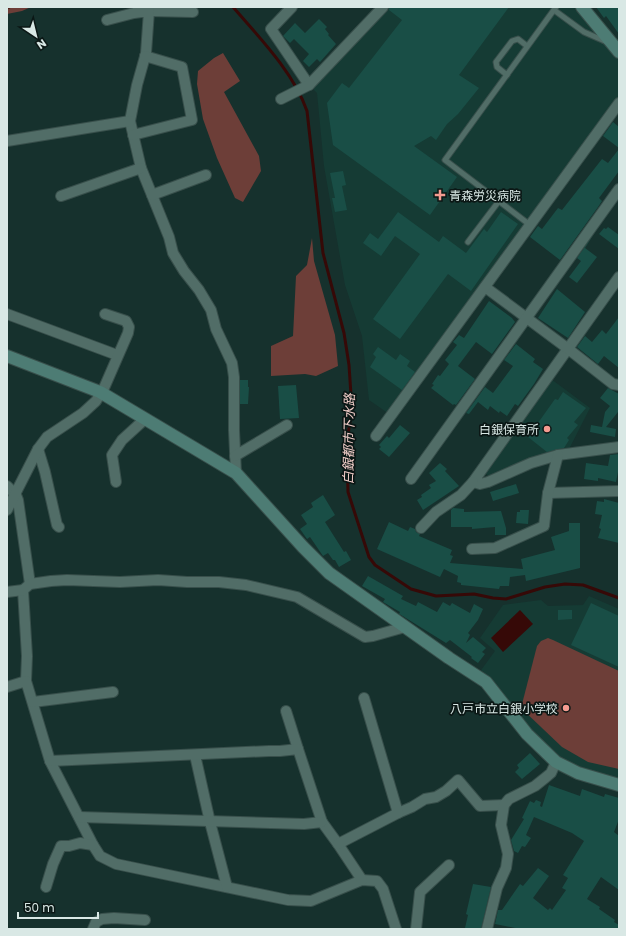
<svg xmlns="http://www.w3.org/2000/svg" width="626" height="936" viewBox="0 0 626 936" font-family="Poppins,'Noto Sans JP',sans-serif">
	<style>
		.built { fill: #153b34 }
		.green { fill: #6d3e38 }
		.water { fill: #360907 }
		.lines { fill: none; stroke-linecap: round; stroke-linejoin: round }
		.stream { stroke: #360907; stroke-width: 3 }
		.building { fill: #194e46 }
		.lane-casing { stroke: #384f4b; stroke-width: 7 }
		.street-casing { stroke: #384f4b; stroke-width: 12 }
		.secondary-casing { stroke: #384f4b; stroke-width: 14 }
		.lane { stroke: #516d67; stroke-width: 5 }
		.street { stroke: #516d67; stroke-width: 10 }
		.secondary { stroke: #4d7c74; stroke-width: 12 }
		.poi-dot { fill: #f59c91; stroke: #0b1715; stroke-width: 1.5 }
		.labels { text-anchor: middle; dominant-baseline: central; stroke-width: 3.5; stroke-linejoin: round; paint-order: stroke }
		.poi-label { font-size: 12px; fill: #d9e8e5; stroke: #0b1715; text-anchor: end }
		.water-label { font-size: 13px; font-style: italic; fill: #f4d0cb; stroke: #0b1715 }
	</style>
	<rect width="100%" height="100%" fill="#16312d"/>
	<g class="built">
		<path d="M383 7H582L619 52V103L392 416 369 400 362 336 345 285 324 166 317 93 309 85Z"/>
		<path d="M551 379 590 408 569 449 491 477 483 472Z"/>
		<path d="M589 596 619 609V781L562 761 531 731 479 673 495 651 480 638 503 605 541 600 548 606 583 605Z"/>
	</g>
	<g class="green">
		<path d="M7 7H31L22 11 7 14Z"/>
		<path d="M223 53 240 81 224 92 259 156 261 171 243 202 235 198 217 158 203 119 197 84 198 71 214 58Z"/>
		<path d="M312 238 314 261 335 335 338 366 316 376 305 374 271 376V346L293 336 296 276 307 265Z"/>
		<path d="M548 638 553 640 619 671V769L588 762 562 747 521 708 537 646 541 641Z"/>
	</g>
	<path class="water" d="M520 610 533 624 503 652 491 638Z"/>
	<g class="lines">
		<g class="stream">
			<path d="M7 7H9"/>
			<path d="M233 7C259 37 294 73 307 111L323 253 344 333 349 365 352 410 348 434 347 453 348 492 369 557 375 565 411 589 436 596 474 594 493 598 506 599 545 587 565 584 583 585 619 598"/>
		</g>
	</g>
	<g class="building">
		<path d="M389 7H509L459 75 479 88 458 114 447 124 436 140 431 136 414 146 457 177 430 215 333 145 327 103 342 83 349 88 402 20 389 10Z"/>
		<path d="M596 7H619V34L606 16 604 18Z"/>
		<path d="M319 19 327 27 325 29 329 34 328 35 336 44 320 62 317 59 309 67 303 61 309 54 294 39 290 43 283 36 295 23 305 33Z"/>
		<path d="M613 122 619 127V148L603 136Z"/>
		<path d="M619 149V171L599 198 602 201 598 207 560 260 530 237 538 226 542 229 558 208 562 210 602 159 608 163Z"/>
		<path d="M343 171 346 185 342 186 347 210 335 212 332 198H335L330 173Z"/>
		<path d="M398 212 439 242 443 236 466 253 484 229 487 232 501 212 518 224 471 291 448 274 400 339 373 319 420 254 395 236 381 256 363 243 370 233 378 239Z"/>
		<path d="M608 227 619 235V249L599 234 604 228 606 229Z"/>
		<path d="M594 234 585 248 597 257 577 283 569 277 581 261 577 258Z"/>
		<path d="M557 289 585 312 568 338 538 318Z"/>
		<path d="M489 301 512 318 515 322 492 354 476 342 458 366 475 379 456 405 454 404 453 405 431 388 434 385 432 384 438 375 440 376 449 364 445 360 457 345 453 342 459 335 464 338Z"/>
		<path d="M619 317V368L604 356 598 364 577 347 585 336 592 342 602 330 606 334Z"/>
		<path d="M516 344 535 359 533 362 543 369 534 384 518 406 515 404 507 416 500 411 499 413 490 406 488 410 478 402 469 414 466 413 485 387 493 393 513 366 504 360Z"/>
		<path d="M378 347 396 360 400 354 410 361 407 366 415 372 402 390 370 367 376 357 373 354Z"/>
		<path d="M240 380H248V387H249L248 404H240Z"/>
		<path d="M296 385 299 418 280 419 278 386Z"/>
		<path d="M608 388 619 394V414L618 412 606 427 616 429 615 437 590 432 591 425 602 427 605 412 610 406 600 398Z"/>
		<path d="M563 392 586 408 574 422 578 425 567 438 569 440 564 448 547 452 528 437 555 399 558 400Z"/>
		<path d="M400 425 410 433 389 457 379 449 381 447 379 445 387 436 389 438Z"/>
		<path d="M619 454V467L616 482 598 478V481L584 479 586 463 608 466 610 455Z"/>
		<path d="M440 463 447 469 445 471 459 486 423 510 417 500 422 497 421 495 431 488 429 485 436 481 429 473Z"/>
		<path d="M516 484 519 493 493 501 490 492Z"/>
		<path d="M323 495 335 515 325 522 344 552 346 551 351 560 339 567 335 560H333L328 553 323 556 310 537 307 539 300 529 307 524 301 515 313 507 311 503Z"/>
		<path d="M604 499 619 503V543L598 538 601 529 599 528 602 515 595 514 597 501 604 502Z"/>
		<path d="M453 508 464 509V512L501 511 506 528V535H495V527L472 529V527H451V510Z"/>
		<path d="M520 510H529L528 524 516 523 517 512H520Z"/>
		<path d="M389 522 408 531 410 527 415 529 416 532 420 534 419 536 452 550 450 555 453 556 450 563 523 569 521 559 555 550 551 537 569 531V523H580V568L526 581 525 575 510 577 509 586H500L499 589 461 585V583L457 582 458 576 444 569 440 577 377 549Z"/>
		<path d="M368 576 403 596 401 599 416 606 418 602 437 612 443 602 450 606 452 603 470 613 474 604 483 609 478 620 468 633 470 635 466 643 473 637 486 648 482 652 485 654 478 663 471 658 472 657 450 640 446 643 401 615 399 614 400 612 383 602 385 599 362 586Z"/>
		<path d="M591 603 619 616V667L571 645Z"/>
		<path d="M558 610H572V619L558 620Z"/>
		<path d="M530 753 540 764 522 779 515 772 519 768 517 765Z"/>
		<path d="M549 785 580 796 582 789 604 797 605 794 619 798V819L614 832 619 836V890L601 877 587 899 600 907 599 909 615 920 614 922 619 925V929H520L495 924 498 910H502L520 884 523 886 538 868 549 876 533 898 548 910 550 908 552 910 566 890 562 888 568 878 563 875 584 841 572 833 534 817 526 835 531 838 525 847 522 846 518 853 514 851 511 840 524 819 522 818 530 801 534 803 536 800 541 802 540 806 542 807Z"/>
		<path d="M473 884 491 887 481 929 465 928 468 915 466 914Z"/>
	</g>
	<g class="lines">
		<defs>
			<g id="lane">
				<path d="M554 10 584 32 607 42"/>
				<path d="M507 75 497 67 496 62 512 41 518 39 527 46"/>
				<path d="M530 225 445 160 556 7"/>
				<path d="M468 242 499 201"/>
			</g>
			<g id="street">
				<path d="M292 7 271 29 309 85"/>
				<path d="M149 11 193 12"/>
				<path d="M107 20 134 13 149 11 146 53 137 85 130 121 141 168 169 237 173 253 184 271 199 290 211 310 216 329 232 363 234 377V430L236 473"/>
				<path d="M281 99 309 85 383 7"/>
				<path d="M133 135 192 120 182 67 145 56"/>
				<path d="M7 141 130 121"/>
				<path d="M152 195 206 175"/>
				<path d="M61 196 141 168"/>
				<path d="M619 277 473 482 480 484 488 482 531 463 558 455 619 447"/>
				<path d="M485 287 567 348 613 384 619 385"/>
				<path d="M7 314 117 355"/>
				<path d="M376 436 619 103"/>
				<path d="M38 449 45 472 57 525 59 527"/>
				<path d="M235 456 287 425"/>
				<path d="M411 479 619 189"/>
				<path d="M116 482 112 455 122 440 145 419"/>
				<path d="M7 486 16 495 18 500 30 584"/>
				<path d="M548 493 619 491"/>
				<path d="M7 510 38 449 47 437 83 413 96 401 104 388 128 333 129 327 126 321 105 314"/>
				<path d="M421 528 436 512 461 495 473 482"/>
				<path d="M472 549 495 548 544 526 548 493 558 455"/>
				<path d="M23 590 27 656 26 681"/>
				<path d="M7 592 23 590 30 584 51 581 67 580 120 582 158 580 187 582H219L246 585 297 597 365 637 373 636 405 627"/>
				<path d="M7 687 26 681 50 761 93 845 100 856 116 864 288 900 311 901 362 880 377 881 383 889 396 929"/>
				<path d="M33 702 113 692"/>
				<path d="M286 711 298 749"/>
				<path d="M195 755 210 822 227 887"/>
				<path d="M50 761 269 751H280L298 749 322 822 338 844 362 880"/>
				<path d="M398 813 412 807 425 799 436 797 446 791 458 780 480 806 504 805"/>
				<path d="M79 817 304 824 322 822"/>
				<path d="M338 844 398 813 364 698"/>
				<path d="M46 887 53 864 61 846H69L80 843 93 845"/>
				<path d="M93 929 96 922 102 919 114 918 145 920"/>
				<path d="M416 929 420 892 449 865"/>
				<path d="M487 929 497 888 506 868 508 854 501 825 504 805 509 799 535 786 545 778 551 773 556 762"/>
			</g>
			<g id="secondary">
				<path d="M582 7 619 52"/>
				<path d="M7 356 100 392 236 473 303 547 329 573 449 658 486 682 527 734 556 762 578 773 619 785"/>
			</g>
		</defs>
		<use href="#lane" class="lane-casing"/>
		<use href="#street" class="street-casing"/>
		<use href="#secondary" class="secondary-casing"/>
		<use href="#lane" class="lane"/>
		<use href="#street" class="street"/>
		<use href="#secondary" class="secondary"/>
	</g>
	<g class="poi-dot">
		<path d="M438 189h4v4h4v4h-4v4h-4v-4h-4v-4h4z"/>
		<circle cx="547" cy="429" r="4"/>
		<circle cx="566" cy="708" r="4"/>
	</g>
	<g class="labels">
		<g class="poi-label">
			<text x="449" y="195" text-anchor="start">青森労災病院</text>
			<text x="539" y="429">白銀保育所</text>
			<text x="558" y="708">八戸市立白銀小学校</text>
		</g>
		<g class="water-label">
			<text transform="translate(349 439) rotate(-89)">白銀都市下水路</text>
		</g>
	</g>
	<rect width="626" height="936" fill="none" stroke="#d9e8e5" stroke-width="16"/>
	<g transform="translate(36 36) rotate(145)" stroke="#0b1715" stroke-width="3" paint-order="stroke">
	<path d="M0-3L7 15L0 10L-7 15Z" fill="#d9e8e5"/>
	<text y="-6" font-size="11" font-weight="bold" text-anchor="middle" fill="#d9e8e5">N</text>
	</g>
	<path d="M18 912v6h80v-6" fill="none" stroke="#d9e8e5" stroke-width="2"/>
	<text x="24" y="912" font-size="12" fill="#d9e8e5" stroke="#0b1715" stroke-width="3" paint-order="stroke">50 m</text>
</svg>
